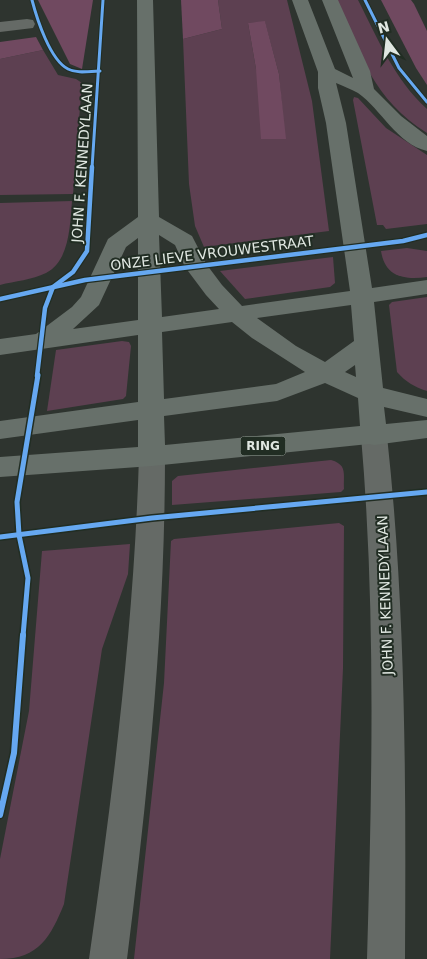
<svg xmlns="http://www.w3.org/2000/svg" width="427" height="959" viewBox="0 0 427 959" font-family="'DejaVu Sans',sans-serif">
	<style>
		.green { fill: #5d4051; fill-rule: evenodd }
		.forest { fill: #704960 }
		.lines { fill: none; stroke-linecap: round; stroke-linejoin: round }
		.street { fill: #656a66; fill-rule: evenodd }
		.secondary { fill: #656a66; fill-rule: evenodd }
		.primary { fill: #67706a; fill-rule: evenodd }
		.cycleway-far3-casing { stroke: #212d23; stroke-width: 5 }
		.cycleway-far2-casing { stroke: #212d23; stroke-width: 7 }
		.cycleway-far1-casing { stroke: #212d23; stroke-width: 8 }
		.cycleway-casing { stroke: #212d23; stroke-width: 9 }
		.cycleway-far3 { stroke: #66a8f1; stroke-width: 3 }
		.cycleway-far2 { stroke: #66a8f1; stroke-width: 4.5 }
		.cycleway-far1 { stroke: #66a8f1; stroke-width: 5 }
		.cycleway { stroke: #66a8f1; stroke-width: 6 }
		.labels { text-anchor: middle; dominant-baseline: central; stroke-width: 4; stroke-linejoin: round; paint-order: stroke }
		.shield { fill: #212d23; stroke: #a7afa8; stroke-width: 1 }
		.shield-label { font-size: 12px; font-weight: bold; fill: #e0e7e1 }
		.street-label { font-size: 14px; fill: #e0e7e1; stroke: #212d23 }
	</style>
	<rect width="100%" height="100%" fill="#2e342f"/>
	<g class="green">
		<path d="M218 0H287L312 101 329 231 204 247 195 226 189 184 183 39 222 29ZM265 22 279 74 285 139 256 69 248 23Z"/>
		<path d="M336 0H358C378 39 394 79 427 109V133C373 99 361 55 336 0Z"/>
		<path d="M43 50 58 75 76 79 82 83 73 194 0 195V59Z"/>
		<path d="M354 97 358 98 386 128 427 155V224L386 229 383 225H377L353 100Z"/>
		<path d="M72 201C70 224 70 261 46 273 32 280 15 281 0 285V203Z"/>
		<path d="M407 248 427 251V277C404 280 385 277 381 251Z"/>
		<path d="M333 257 335 283 330 287 245 299 220 271Z"/>
		<path d="M427 297V391C414 387 406 382 397 372L389 305 392 302Z"/>
		<path d="M122 341 129 342 131 346 126 396 123 399 47 411 56 350Z"/>
		<path d="M331 460C348 465 343 474 344 489L341 492 172 505V481L178 476Z"/>
		<path d="M339 523 344 526 343 668 330 959H134L164 683 171 541 174 539Z"/>
		<path d="M130 544 128 574 102 649 64 904C51 936 39 959 0 959V859L29 711 42 551Z"/>
	</g>
	<g class="forest">
		<path d="M38 0H93L82 69 70 64Z"/>
		<path d="M181 0H218L222 29 183 39Z"/>
		<path d="M381 0H411L414 4 427 31V85L416 68Z"/>
		<path d="M265 21 279 74 286 139H261L256 69 248 23Z"/>
		<path d="M36 37 43 50 0 59V42Z"/>
	</g>
	<g class="lines">
		<path class="street" d="M27 19 33 20 35 24 33 28 0 32V22Z"/>
		<g class="secondary">
			<path d="M374 427 383 429 387 436C406 610 406 784 405 959H367C372 784 376 610 361 436L365 429Z"/>
			<path d="M152 446 162 449 165 456C165 625 148 792 127 959H89C113 792 134 625 139 456L142 449Z"/>
		</g>
		<path class="primary" d="M137 0H153L159 217 192 236 207 265 222 285 242 306 350 291 326 123 318 88V72L292 0H308L335 69 353 78 322 0H338L370 71 374 89 401 116 427 136V151C397 144 381 109 358 93 351 89 343 86 336 83L346 123 372 288 427 280V294L374 302 383 388 427 399V417L384 407 386 424 427 420V438L374 445 369 444 152 466 0 477V457L138 447V420L0 439V421L138 402V335L0 355V339L36 334 72 307 81 297 108 239 138 217ZM159 235 175 245 185 267 206 295 219 309 162 317ZM138 238V320L73 329 99 305 126 247ZM351 305 354 341 325 362 296 346 257 318ZM232 322 252 338 305 372 276 384 164 399 162 332ZM355 365 356 377 345 372ZM325 383 358 398 360 426 165 445 164 416 277 401Z"/>
		<defs>
			<g id="cycleway-far3">
				<path d="M32 0C37 19 50 60 68 69 78 74 90 71 100 71"/>
				<path d="M365 0 399 68 427 102"/>
				<path d="M92 168 103 0"/>
			</g>
			<g id="cycleway-far2">
				<path d="M0 299 85 280 403 241 427 235"/>
				<path d="M37 376 45 308 53 287 73 272 87 251 92 167"/>
			</g>
			<g id="cycleway-far1">
				<path d="M0 537 152 518 427 492"/>
				<path d="M23 636 28 578 19 535 17 502 38 375"/>
			</g>
			<path id="cycleway" d="M0 815 14 753 23 635"/>
		</defs>
		<use href="#cycleway-far3" class="cycleway-far3-casing"/>
		<use href="#cycleway-far2" class="cycleway-far2-casing"/>
		<use href="#cycleway-far1" class="cycleway-far1-casing"/>
		<use href="#cycleway" class="cycleway-casing"/>
		<use href="#cycleway-far3" class="cycleway-far3"/>
		<use href="#cycleway-far2" class="cycleway-far2"/>
		<use href="#cycleway-far1" class="cycleway-far1"/>
		<use href="#cycleway" class="cycleway"/>
	</g>
	<g class="labels">
		<rect class="shield" x="240.5" y="436.5" width="45" height="19" rx="4"/>
		<g class="shield-label">
			<text x="263" y="446">RING</text>
		</g>
		<g class="street-label">
			<text transform="translate(82 163) rotate(-86)">JOHN F. KENNEDYLAAN</text>
			<text transform="translate(212 253) rotate(-7)">ONZE LIEVE VROUWESTRAAT</text>
			<text transform="translate(385 595) rotate(-92)">JOHN F. KENNEDYLAAN</text>
		</g>
	</g>
	<g transform="translate(387 40) rotate(345)" stroke="#212d23" stroke-width="4" paint-order="stroke">
	<path d="M0-4L9 19L0 12L-9 19Z" fill="#e0e7e1"/>
	<text y="-8" font-size="14" font-weight="bold" text-anchor="middle" fill="#e0e7e1">N</text>
	</g>
</svg>
